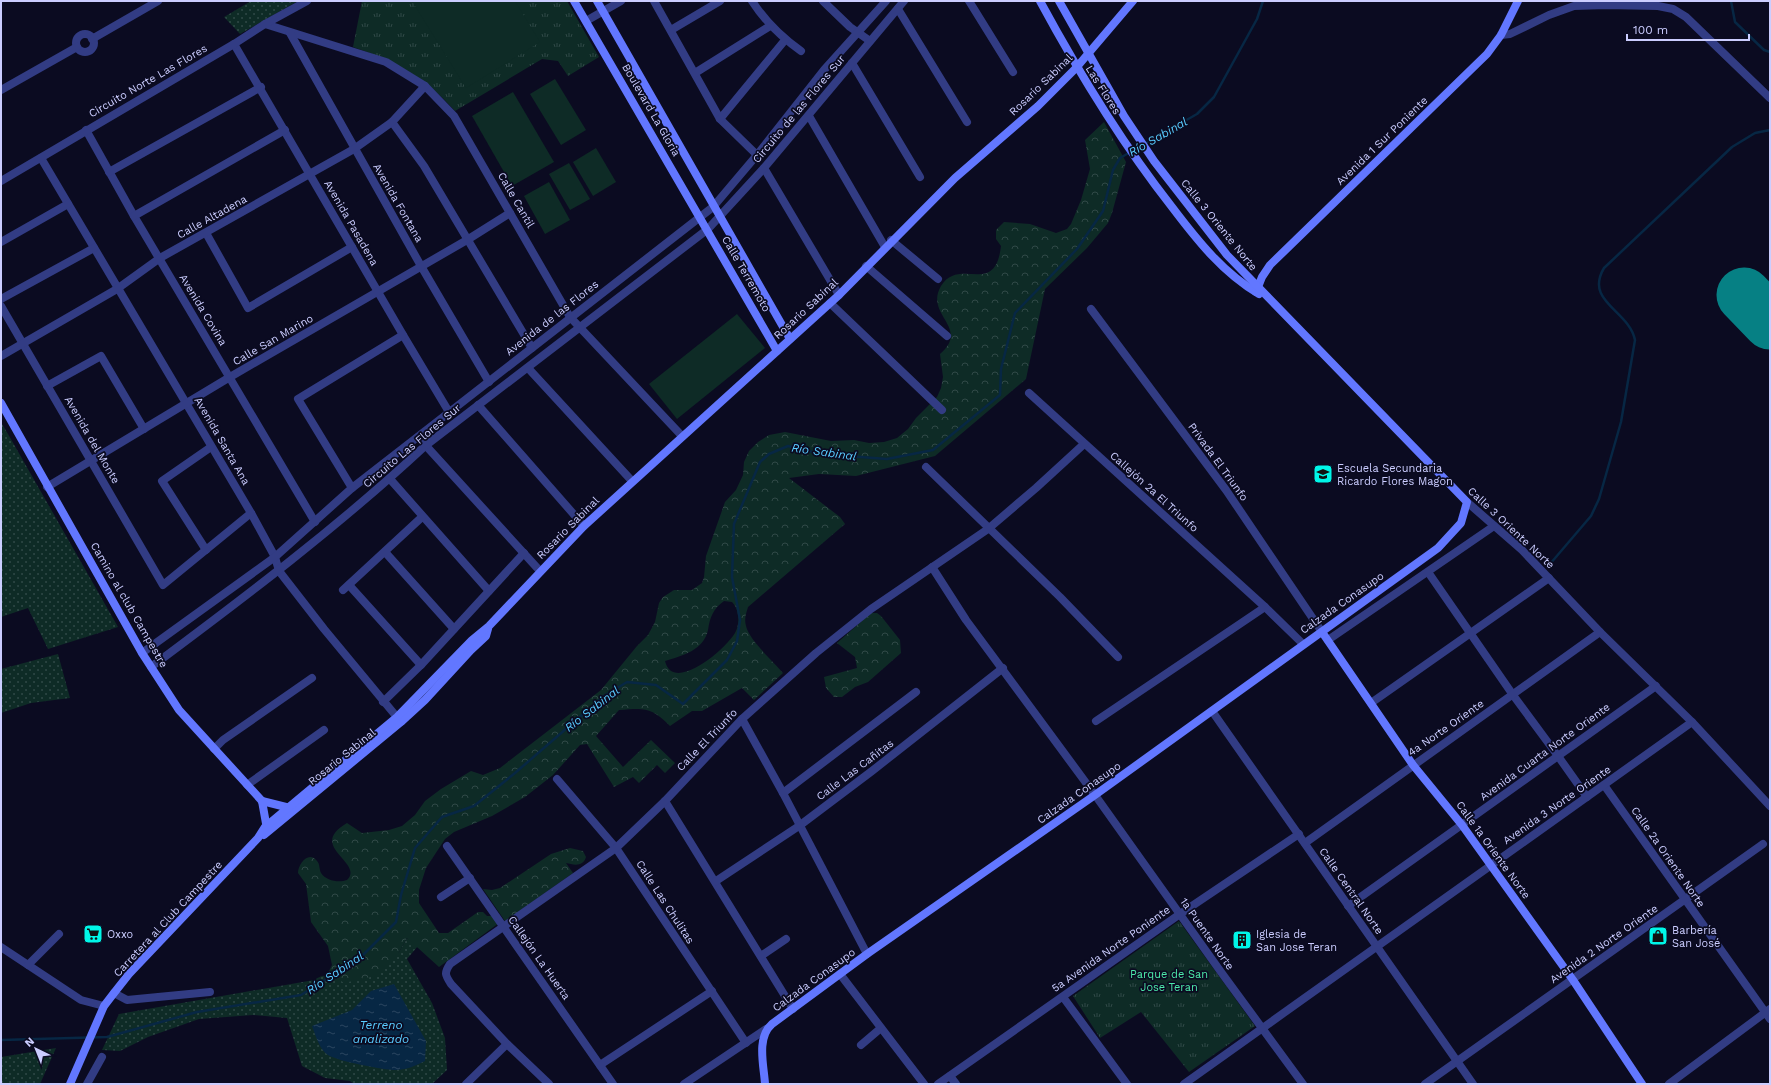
<svg xmlns="http://www.w3.org/2000/svg" width="1771" height="1085" viewBox="0 0 1771 1085" font-family="'Work Sans',sans-serif">
	<style>
		.grass { fill: url(#grass-dots) }
		.forest { fill: url(#forest-crowns); fill-rule: evenodd }
		.park { fill: url(#park-tufts) }
		.garden { fill: #0e2b26 }
		.water { fill: url(#water-ripples) }
		.lines { fill: none; stroke-linecap: round; stroke-linejoin: round }
		.stream { stroke: #072744; stroke-width: 2.5 }
		.runway { stroke: #068084; stroke-width: 55 }
		.street { stroke: #323c84; stroke-width: 8 }
		.secondary { stroke: #6277ff; stroke-width: 8 }
		.labels { text-anchor: middle; dominant-baseline: central; stroke-width: 3.5; stroke-linejoin: round; paint-order: stroke }
		.street-label { font-size: 11px; fill: #cbcdff; stroke: #0b0b21 }
		.poi-label { font-size: 11px; fill: #cbcdff; stroke: #0b0b21; text-anchor: start }
		.park-label { font-size: 11px; fill: #4de9aa; stroke: #0b0b21 }
		.water-label { font-size: 12px; font-style: italic; fill: #59ccff; stroke: #0b0b21 }
	</style>
	<defs>
		<pattern id="grass-dots" width="8" height="8" patternUnits="userSpaceOnUse"><rect width="8" height="8" fill="#0e2b26"/><path d="M2 2h.1M6 6h.1" fill="none" stroke="#304947" stroke-width="1.8" stroke-linecap="round"/></pattern>
		<pattern id="forest-crowns" width="20" height="18" patternUnits="userSpaceOnUse"><rect width="20" height="18" fill="#0e2b26"/><path d="M2 6a3 3 0 1 1 6 0M12 15a3 3 0 1 1 6 0" fill="none" stroke="#304947"/></pattern>
		<pattern id="park-tufts" width="24" height="20" patternUnits="userSpaceOnUse"><rect width="24" height="20" fill="#0e2b26"/><path d="M3 7l-1-3M5 7V3M7 7l1-3M15 17l-1-3M17 17v-4M19 17l1-3" fill="none" stroke="#304947"/></pattern>
		<pattern id="water-ripples" width="26" height="14" patternUnits="userSpaceOnUse"><rect width="26" height="14" fill="#072744"/><path d="M2 4q2-2 4 0t4 0M15 11q2-2 4 0t4 0" fill="none" stroke="#2a4560"/></pattern>
	</defs>
	<rect width="100%" height="100%" fill="#0b0b21"/>
	<g class="grass">
		<path d="M251 1H298L240 34 224 17Z"/>
		<path d="M1 422 12 441 118 627 48 649 28 608 1 617Z"/>
		<path d="M58 654 70 698 31 703 1 713V669Z"/>
		<path d="M407 938 418 946 407 959 432 1003 445 1038 447 1070 432 1084H354L350 1081 325 1078 302 1066 287 1018 253 1015 199 1019 148 1037 120 1051 102 1050 119 1014 314 980C325 973 332 975 343 981L399 952Z"/>
		<path d="M56 1048 40 1084H1V1057Z"/>
	</g>
	<g class="forest">
		<path d="M1104 122 1126 162 1112 213 1108 223 1087 248 1045 289 1026 379 935 456 856 476 819 474 789 478 840 517 845 524 748 607C746 614 744 619 746 626 749 640 773 661 783 673L754 700 742 688 702 711H692L670 726C651 707 645 708 619 710L596 736 623 767 651 740 675 763 665 773 657 765 639 783 633 777 614 787 587 744 580 745 553 775 525 797 492 816 454 832 445 839 426 868 419 890V903L439 933H448L478 912H483L487 916H491L499 923 439 967 407 938 399 952 375 976 344 983 334 976 327 975 332 965 328 946 311 922 306 884 298 873C298 864 309 850 317 861 320 864 319 869 321 873 326 881 339 883 347 880 365 862 306 847 347 823L362 833 389 830 402 826 415 815 425 801 441 789 471 771 483 775 500 768 601 690 637 646 648 635 655 622 659 603 663 597 674 590H692L702 583 704 577 706 556 725 502 736 490 743 475 744 462 749 451 758 442 769 435 785 432 831 441 854 440 869 443 884 442 897 438 908 429 916 418 937 397 941 388 943 377 940 354C971 327 924 315 941 286 960 256 995 298 1001 246L996 239V230L1004 222 1030 224 1056 233 1067 229 1071 224 1081 200 1090 169 1085 140ZM724 601 732 602C739 609 740 622 736 631 729 647 673 695 665 661 682 656 704 650 708 630 710 617 713 609 724 601Z"/>
		<path d="M871 613H877L881 616 900 640 901 653 868 682 855 687 842 697H834L826 688 824 677 857 668 855 657 837 643Z"/>
		<path d="M570 848 583 851 586 857C583 867 574 865 566 863L573 873 505 921 483 889 492 890 500 888 551 854Z"/>
	</g>
	<g class="park">
		<path d="M362 1H567L599 57 568 76 558 61 542 59 455 111C424 76 396 62 353 47Z"/>
		<path d="M1179 921 1255 1026 1189 1072 1141 1012 1100 1038 1073 996Z"/>
	</g>
	<g class="garden">
		<path d="M412 1H515L540 42 466 88Z"/>
		<path d="M555 79 586 130 561 145 530 94Z"/>
		<path d="M513 92 554 162 512 186 472 116Z"/>
		<path d="M596 148 616 182 593 196 573 162Z"/>
		<path d="M569 163 590 199 570 210 549 174Z"/>
		<path d="M549 182 570 220 545 234 524 196Z"/>
		<path d="M737 314 765 348 677 419 649 384Z"/>
	</g>
	<path class="water" d="M394 984 426 1041 425 1061C415 1066 406 1070 395 1070 384 1070 337 1061 328 1055 319 1049 316 1036 312 1026L352 1010 371 991Z"/>
	<g class="lines">
		<g class="stream">
			<path d="M1731 1 1735 22 1764 50 1770 52"/>
			<path d="M1550 564 1591 516 1599 499 1621 422 1635 340C1629 310 1584 302 1604 268L1732 147 1755 133 1770 130"/>
			<path d="M1 1040 107 1037 197 1012 301 995 360 958 396 922 401 895 415 848 442 817 474 806 515 773 604 696 627 682 656 685 683 704 727 660 737 641 740 620 732 577 734 524 760 462 769 454 788 446 821 454 887 459 933 450 1000 395 1001 369 1015 313 1077 249 1103 211 1113 170 1120 158 1197 114 1214 97 1257 19 1263 1"/>
		</g>
		<path class="runway" d="M1744 295 1770 322"/>
		<g class="street">
			<path d="M654 1 720 119 757 155"/>
			<path d="M752 1C765 21 781 37 801 51"/>
			<path d="M823 1 850 27 870 41"/>
			<path d="M969 1 1013 72"/>
			<path d="M898 9 967 122"/>
			<path d="M586 21 621 1"/>
			<path d="M265 24 386 62 425 86 454 116 570 317 682 436"/>
			<path d="M671 30 720 1"/>
			<path d="M290 33 421 266 489 382"/>
			<circle cx="85" cy="43" r="9"/>
			<path d="M1501 35 1510 34 1549 15 1574 6 1606 5 1658 6 1673 9 1686 17 1770 98"/>
			<path d="M92 39 158 1"/>
			<path d="M234 44 403 335 449 412"/>
			<path d="M852 63 920 177"/>
			<path d="M695 73 770 26"/>
			<path d="M1 90 77 47"/>
			<path d="M809 116 885 247"/>
			<path d="M720 119 785 40"/>
			<path d="M392 122 424 166 532 348"/>
			<path d="M86 130 134 216 315 522"/>
			<path d="M41 158 251 513 275 557 279 571 324 629 401 722"/>
			<path d="M764 168 839 295"/>
			<path d="M109 172 261 87"/>
			<path d="M1 181 234 44 265 24 307 1"/>
			<path d="M134 216 285 130"/>
			<path d="M206 233 248 308 352 247"/>
			<path d="M891 240 938 279"/>
			<path d="M1 242 68 204"/>
			<path d="M866 266 947 336"/>
			<path d="M1 299 94 248"/>
			<path d="M830 303 942 410"/>
			<path d="M1 306 163 585 251 513"/>
			<path d="M1091 309 1226 490 1322 632"/>
			<path d="M1 356 117 289 160 258 354 149 392 122 425 86"/>
			<path d="M528 368 632 481"/>
			<path d="M47 386 101 356 144 429"/>
			<path d="M1029 393 1265 607 1303 644"/>
			<path d="M478 405 584 526"/>
			<path d="M418 437 540 571"/>
			<path d="M926 467 1060 597 1118 657"/>
			<path d="M390 479 489 591"/>
			<path d="M47 487 230 377 467 240 510 213"/>
			<path d="M352 488 298 399 403 335"/>
			<path d="M1467 502 1522 550 1600 632 1692 722 1770 806"/>
			<path d="M206 550 162 481 211 447"/>
			<path d="M385 552 454 629"/>
			<path d="M932 567 966 620 1095 795 1221 972 1303 1084"/>
			<path d="M1428 572 1513 695 1558 756 1587 797"/>
			<path d="M349 585 421 665"/>
			<path d="M343 590 422 517"/>
			<path d="M1328 640 1494 526"/>
			<path d="M142 653 275 557 352 488 713 207 757 155 824 70 886 1"/>
			<path d="M151 667C245 597 339 526 425 446L708 229 764 168 904 1"/>
			<path d="M383 702 421 665 524 553"/>
			<path d="M1371 703 1549 578"/>
			<path d="M1212 711 1473 1084"/>
			<path d="M742 719 783 793 867 954"/>
			<path d="M1096 721 1265 607"/>
			<path d="M214 749 223 740 312 678"/>
			<path d="M557 779 616 848 746 1043"/>
			<path d="M247 785 324 730"/>
			<path d="M1604 785 1770 1019"/>
			<path d="M783 793 916 692"/>
			<path d="M665 801 793 1009"/>
			<path d="M1305 843 1600 632"/>
			<path d="M447 846 613 1084"/>
			<path d="M716 881 799 826 872 771 1003 668"/>
			<path d="M441 897 470 878"/>
			<path d="M1348 906 1656 686"/>
			<path d="M1 947 81 1000 104 1006"/>
			<path d="M761 956 786 939"/>
			<path d="M28 965 59 934"/>
			<path d="M840 974 924 1084"/>
			<path d="M114 993 127 1000 210 992"/>
			<path d="M1063 997 1127 1084"/>
			<path d="M861 1045 881 1028"/>
			<path d="M600 1065 712 991"/>
			<path d="M950 1076 956 1084"/>
			<path d="M87 1084 102 1057"/>
			<path d="M466 1084 507 1044"/>
			<path d="M549 1084 507 1044 451 984C445 975 444 973 450 964L616 848 665 801 742 719 816 653 871 609 988 529 1036 488 1084 444"/>
			<path d="M684 1084 766 1029"/>
			<path d="M938 1084 1180 914 1299 834"/>
			<path d="M1184 1084 1692 722"/>
			<path d="M1425 1084 1763 844"/>
			<path d="M1669 1084 1770 1009"/>
		</g>
		<g class="secondary">
			<path d="M574 1 777 351"/>
			<path d="M597 1 790 339"/>
			<path d="M1040 1C1079 73 1121 142 1172 207 1197 240 1223 273 1259 294"/>
			<path d="M1256 292 1262 277 1270 265 1487 54 1501 35 1518 1"/>
			<path d="M1 403 142 653 179 710 262 801 267 829"/>
			<path d="M1322 632 1413 765 1462 825 1573 980 1642 1084"/>
			<path d="M262 801 290 808"/>
			<path d="M264 835 401 722 425 700 471 650 486 636 488 629"/>
			<path d="M70 1084 104 1006 114 993 129 974 258 838 265 827 397 717 472 640 489 626 584 526 839 295 955 178 1038 106 1076 68 1133 1"/>
			<path d="M765 1084C764 1066 756 1038 772 1024L867 954 1095 795 1438 548 1461 523 1467 502 1227 255 1154 161 1124 116 1059 1"/>
		</g>
	</g>
	<defs>
		<symbol id="school-square" viewBox="-11 -11 22 22"><rect x="-9" y="-9" width="18" height="18" rx="4" fill="#00f6e8" stroke="#0b0b21"/><path d="M0-5L7-2L0 1L-7-2ZM-4 1L0 2.5L4 1V4Q0 6-4 4Z" fill="#111"/></symbol>
		<symbol id="supermarket-square" viewBox="-11 -11 22 22"><rect x="-9" y="-9" width="18" height="18" rx="4" fill="#00f6e8" stroke="#0b0b21"/><path d="M-6-5.5h2.5l.6 2H6L4.5 2H-2.5L-4.4-4H-6ZM-1.5 3.2a1.3 1.3 0 1 0 .1 0ZM3 3.2a1.3 1.3 0 1 0 .1 0Z" fill="#111"/></symbol>
		<symbol id="shop-square" viewBox="-11 -11 22 22"><rect x="-9" y="-9" width="18" height="18" rx="4" fill="#00f6e8" stroke="#0b0b21"/><path d="M-5-2.5h2.3a2.7 3.5 0 0 1 5.4 0H5L5.5 6h-11ZM-1.5-2.5h3a1.5 2.3 0 0 0-3 0Z" fill="#111"/></symbol>
		<symbol id="building-square" viewBox="-11 -11 22 22"><rect x="-9" y="-9" width="18" height="18" rx="4" fill="#00f6e8" stroke="#0b0b21"/><path d="M-4-6H4V6H1V3H-1V6H-4ZM-2.5-4.3h1.7v1.8h-1.7ZM.8-4.3h1.7v1.8H.8ZM-2.5-1h1.7V.8h-1.7ZM.8-1h1.7V.8H.8Z" fill="#111"/></symbol>
	</defs>
	<g fill-rule="evenodd">
		<use href="#school-square" x="1312" y="463" width="22" height="22"/>
		<use href="#supermarket-square" x="82" y="923" width="22" height="22"/>
		<use href="#shop-square" x="1647" y="925" width="22" height="22"/>
		<use href="#building-square" x="1231" y="929" width="22" height="22"/>
	</g>
	<g class="labels">
		<g class="street-label">
			<text transform="translate(148 81) rotate(-30)">Circuito Norte Las Flores</text>
			<text transform="translate(1041 85) rotate(-44)">Rosario Sabinal</text>
			<text transform="translate(1103 90) rotate(58)">Las Flores</text>
			<text transform="translate(799 109) rotate(-50)">Circuito de las Flores Sur</text>
			<text transform="translate(651 110) rotate(60)">Boulevard La Gloria</text>
			<text transform="translate(1382 141) rotate(-44)">Avenida 1 Sur Poniente</text>
			<text transform="translate(516 200) rotate(60)">Calle Cantil</text>
			<text transform="translate(398 203) rotate(60)">Avenida Fontana</text>
			<text transform="translate(212 217) rotate(-29)">Calle Altadena</text>
			<text transform="translate(351 223) rotate(60)">Avenida Pasadena</text>
			<text transform="translate(1219 225) rotate(51)">Calle 3 Oriente Norte</text>
			<text transform="translate(746 274) rotate(60)">Calle Terremoto</text>
			<text transform="translate(806 309) rotate(-43)">Rosario Sabinal</text>
			<text transform="translate(203 310) rotate(59)">Avenida Covina</text>
			<text transform="translate(552 318) rotate(-38)">Avenida de las Flores</text>
			<text transform="translate(273 340) rotate(-30)">Calle San Marino</text>
			<text transform="translate(92 440) rotate(60)">Avenida del Monte</text>
			<text transform="translate(222 441) rotate(60)">Avenida Santa Ana</text>
			<text transform="translate(412 446) rotate(-40)">Circuito Las Flores Sur</text>
			<text transform="translate(1218 462) rotate(54)">Privada El Triunfo</text>
			<text transform="translate(1154 492) rotate(42)">Callejón 2a El Triunfo</text>
			<text transform="translate(568 528) rotate(-45)">Rosario Sabinal</text>
			<text transform="translate(1511 528) rotate(43)">Calle 3 Oriente Norte</text>
			<text transform="translate(1342 603) rotate(-35)">Calzada Conasupo</text>
			<text transform="translate(129 605) rotate(60)">Camino al club Campestre</text>
			<text transform="translate(1446 728) rotate(-35)">4a Norte Oriente</text>
			<text transform="translate(707 740) rotate(-46)">Calle El Triunfo</text>
			<text transform="translate(1545 752) rotate(-36)">Avenida Cuarta Norte Oriente</text>
			<text transform="translate(342 757) rotate(-39)">Rosario Sabinal</text>
			<text transform="translate(855 770) rotate(-37)">Calle Las Cañitas</text>
			<text transform="translate(1079 793) rotate(-35)">Calzada Conasupo</text>
			<text transform="translate(1557 805) rotate(-35)">Avenida 3 Norte Oriente</text>
			<text transform="translate(1493 850) rotate(54)">Calle 1a Oriente Norte</text>
			<text transform="translate(1668 857) rotate(55)">Calle 2a Oriente Norte</text>
			<text transform="translate(1351 891) rotate(55)">Calle Central Norte</text>
			<text transform="translate(665 902) rotate(57)">Calle Las Chulitas</text>
			<text transform="translate(168 919) rotate(-47)">Carretera al Club Campestre</text>
			<text transform="translate(1207 934) rotate(55)">1a Puente Norte</text>
			<text transform="translate(1604 944) rotate(-35)">Avenida 2 Norte Oriente</text>
			<text transform="translate(1111 949) rotate(-35)">5a Avenida Norte Poniente</text>
			<text transform="translate(539 958) rotate(55)">Callejón La Huerta</text>
			<text transform="translate(814 980) rotate(-36)">Calzada Conasupo</text>
		</g>
		<g class="poi-label">
			<text x="1337" y="468">Escuela Secundaria<tspan x="1337" dy="13">Ricardo Flores Magon</tspan></text>
			<text x="1672" y="930">Barbería<tspan x="1672" dy="13">San José</tspan></text>
			<text x="107" y="934">Oxxo</text>
			<text x="1256" y="934">Iglesia de<tspan x="1256" dy="13">San Jose Teran</tspan></text>
		</g>
		<g class="park-label">
			<text x="1169" y="974">Parque de San<tspan x="1169" dy="13">Jose Teran</tspan></text>
		</g>
		<g class="water-label">
			<text transform="translate(1158 137) rotate(-30)">Río Sabinal</text>
			<text transform="translate(824 452) rotate(8)">Río Sabinal</text>
			<text transform="translate(592 709) rotate(-38)">Río Sabinal</text>
			<text transform="translate(335 973) rotate(-34)">Río Sabinal</text>
			<text x="381" y="1025">Terreno<tspan x="381" dy="14">analizado</tspan></text>
		</g>
	</g>
	<rect width="1771" height="1085" fill="none" stroke="#cbcdff" stroke-width="4"/>
	<g transform="translate(36 1049) rotate(317)" stroke="#0b0b21" stroke-width="3" paint-order="stroke">
	<path d="M0-3L7 15L0 10L-7 15Z" fill="#cbcdff"/>
	<text y="-6" font-size="11" font-weight="bold" text-anchor="middle" fill="#cbcdff">N</text>
	</g>
	<path d="M1627 34v6h122v-6" fill="none" stroke="#cbcdff" stroke-width="2"/>
	<text x="1633" y="34" font-size="12" fill="#cbcdff" stroke="#0b0b21" stroke-width="3" paint-order="stroke">100 m</text>
</svg>
